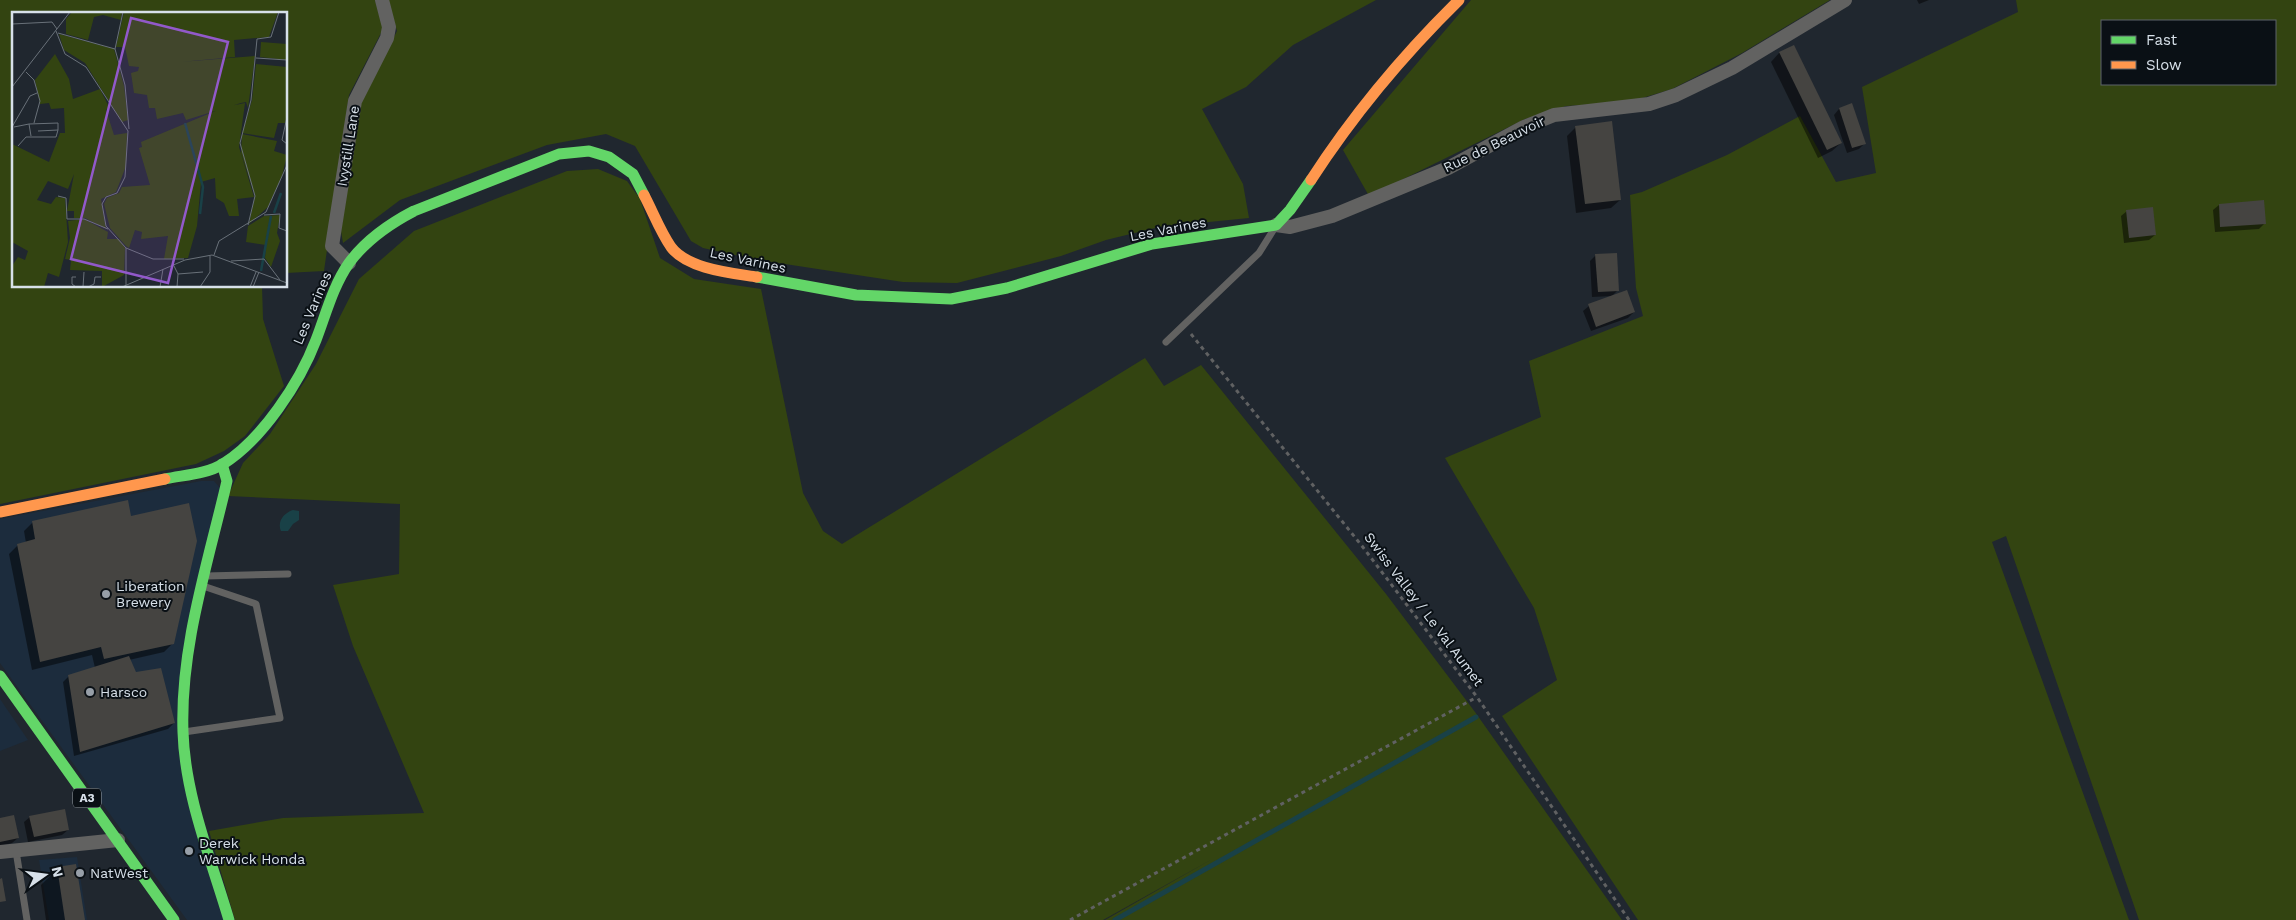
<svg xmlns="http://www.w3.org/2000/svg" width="2296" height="920" viewBox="0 0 2296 920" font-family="'Work Sans',sans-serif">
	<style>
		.built { fill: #1c2c3d }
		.green { fill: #341; fill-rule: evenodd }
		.water { fill: #194147 }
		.shadow { fill: #0007 }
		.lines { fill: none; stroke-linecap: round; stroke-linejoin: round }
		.stream { stroke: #194147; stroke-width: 5 }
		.building { fill: #454441 }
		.path { stroke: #606162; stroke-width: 3; stroke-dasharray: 4 4; stroke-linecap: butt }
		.lane { stroke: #626261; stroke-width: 7 }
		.street { stroke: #626261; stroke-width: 14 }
		.fast { stroke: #63d668; stroke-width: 11 }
		.slow { stroke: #ff974d; stroke-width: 11 }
		.poi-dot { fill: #979fa8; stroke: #0a1015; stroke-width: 2 }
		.labels { text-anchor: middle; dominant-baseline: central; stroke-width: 4; stroke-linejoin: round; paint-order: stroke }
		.shield { fill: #0a1015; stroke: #9aa2a9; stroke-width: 1 }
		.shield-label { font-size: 12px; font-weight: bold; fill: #d7e0e9 }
		.street-label { font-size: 14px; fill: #d7e0e9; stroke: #0a1015 }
		.poi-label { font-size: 14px; fill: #d7e0e9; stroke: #0a1015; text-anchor: start }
		.inset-river { fill: none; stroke: #194147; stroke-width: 2.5 }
		.inset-road { fill: none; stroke: #697179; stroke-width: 1 }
		.view { fill: #9259ca; fill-opacity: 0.15; stroke: #9259ca; stroke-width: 2.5 }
		.inset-edge { fill: none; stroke: #d7e0e9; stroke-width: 2.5 }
	</style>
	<rect width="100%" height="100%" fill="#20272f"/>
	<g class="built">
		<path d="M201 481H214L220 488 178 725 224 920H187L0 663V519Z"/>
		<path d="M0 699 28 740 0 751Z"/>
		<path d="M77 857 87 920H49L39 860Z"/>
	</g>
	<g class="green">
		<path d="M0 0H375L383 29 349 95 324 271 286 273V14H14V286H262L263 319 284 386 245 436 224 451 196 464 0 504Z"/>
		<path d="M388 0H1376L1293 45 1246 87 1202 109 1243 184 1249 218 1159 227 1106 240 1061 256 957 283 903 282 753 259 703 248 691 241 635 146 606 134 547 145 400 200 343 243 341 231 361 102 397 31Z"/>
		<path d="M1471 0H1830L1742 53 1672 89 1629 102 1566 106 1525 119 1369 196 1343 150Z"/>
		<path d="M2016 0H2296V920H2139L2006 536 1992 542 2129 920H1638L1502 716 1557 680 1534 608 1445 458 1541 417 1529 361 1643 316 1636 288 1630 195 1642 192 1727 155 1800 116 1836 182 1876 173 1862 87 2018 12ZM2102 21H2275V84H2102Z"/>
		<path d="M598 169 627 181 640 199 660 258 694 279 761 289 803 493 823 531 842 544 1145 358 1164 386 1201 365 1386 594 1475 712 1622 920H1105L1214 858 1103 920H235L209 831 283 818 424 813 353 646 333 585 399 574 400 504 228 496 243 463 270 434 316 364 359 279 414 231 567 171Z"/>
	</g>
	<path class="water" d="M293 510 299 511V520L293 524 288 531H281C277 521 284 513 293 510Z"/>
	<g class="shadow">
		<path d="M1917 0H1929L1919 4Z"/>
		<path d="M1793 46 1841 143 1832 151 1818 158 1771 62 1779 53Z"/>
		<path d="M1851 105 1865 143 1859 149 1847 153 1834 115 1839 109Z"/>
		<path d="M1576 127 1620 200 1611 208 1576 213 1567 136Z"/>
		<path d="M2219 205 2264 224 2259 229 2215 232 2213 210Z"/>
		<path d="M2127 211 2155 235 2149 240 2124 243 2121 216Z"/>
		<path d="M1596 255 1618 290 1612 296 1592 297 1590 261Z"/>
		<path d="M1589 306 1634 312 1628 318 1591 331 1583 311Z"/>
		<path d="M130 517 173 643 164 652 129 660 135 674 174 723 168 729 74 756 63 682 69 676 95 668 92 655 32 670 9 554 18 545 26 543 24 531 33 522Z"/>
		<path d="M30 817 68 830 62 835 28 842 24 822Z"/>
		<path d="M0 820 18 838 12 843 0 846Z"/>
		<path d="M58 868 83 920H46L41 885Z"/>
	</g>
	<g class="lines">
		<path class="stream" d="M1115 920 1476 717"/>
	</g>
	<g class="building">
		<path d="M1794 45 1842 143 1827 150 1779 52Z"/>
		<path d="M1852 103 1866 144 1852 148 1839 108Z"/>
		<path d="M1612 121 1621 200 1585 204 1575 126Z"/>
		<path d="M2264 200 2266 224 2220 227 2219 204Z"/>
		<path d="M2153 207 2156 235 2129 238 2126 210Z"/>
		<path d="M1617 253 1619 291 1598 292 1595 254Z"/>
		<path d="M1627 290 1635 312 1596 327 1588 304Z"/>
		<path d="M128 500 131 516 189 503 197 541 174 644 104 659 101 647 40 662 17 544 35 539 32 521Z"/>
		<path d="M129 656 136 672 161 668 175 723 80 752 68 675Z"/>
		<path d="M65 809 69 830 34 837 29 816Z"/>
		<path d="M14 815 19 838 0 842V818Z"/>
		<path d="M76 864 85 920H65L57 867Z"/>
		<path d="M2 878 6 901 0 902V879Z"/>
	</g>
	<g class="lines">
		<g class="path">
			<path d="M1191 334 1362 546 1477 697 1629 920"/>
			<path d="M1070 920 1477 697"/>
		</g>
		<g class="lane">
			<path d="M1166 342 1259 253 1274 229"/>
			<path d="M206 576 288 574"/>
			<path d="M184 732 280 718 256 604 203 586"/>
			<path d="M16 851 27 920"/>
		</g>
		<g class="street">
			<path d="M1276 225 1290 227 1332 216 1448 168 1524 127 1554 115 1649 104 1676 95 1732 68 1845 0"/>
			<path d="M349 263 332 246 355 101 387 38 389 27 382 0"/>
			<path d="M0 852 118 840"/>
		</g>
		<g class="fast">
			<path d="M757 277 856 295 951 299 1007 288 1152 244 1276 225 1290 210 1311 180"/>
			<path d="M222 464 227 481C208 563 180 647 183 732 185 796 211 859 229 920"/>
			<path d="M165 479C183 475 207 474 223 464 262 440 300 382 316 340 326 314 333 286 349 263 366 240 389 224 414 211L559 154 589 151 609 157 633 174 644 195"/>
			<path d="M0 676 174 920"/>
		</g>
		<g class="slow">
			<path d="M1311 180C1353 115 1404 54 1459 0"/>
			<path d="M644 195C653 212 660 231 671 247 687 269 732 273 757 277"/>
			<path d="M0 512 165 479"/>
		</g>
	</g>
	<g class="poi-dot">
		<circle cx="106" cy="594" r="5"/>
		<circle cx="90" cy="692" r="5"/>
		<circle cx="189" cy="851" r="5"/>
		<circle cx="80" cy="873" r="5"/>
	</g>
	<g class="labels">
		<rect class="shield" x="73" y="788.5" width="28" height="19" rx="4"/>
		<g class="shield-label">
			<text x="87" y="798">A3</text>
		</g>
		<g class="street-label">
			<text transform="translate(1494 144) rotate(-26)">Rue de Beauvoir</text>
			<text transform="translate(348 146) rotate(-81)">Ivystill Lane</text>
			<text transform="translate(1168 229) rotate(-11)">Les Varines</text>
			<text transform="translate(748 260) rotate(12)">Les Varines</text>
			<text transform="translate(312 308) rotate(-67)">Les Varines</text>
			<text transform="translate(1424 609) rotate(53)">Swiss Valley / Le Val Aumet</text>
		</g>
		<g class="poi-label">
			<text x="116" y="586">Liberation<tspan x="116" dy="16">Brewery</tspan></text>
			<text x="100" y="692">Harsco</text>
			<text x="199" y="843">Derek<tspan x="199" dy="16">Warwick Honda</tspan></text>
			<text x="90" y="873">NatWest</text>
		</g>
	</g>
	<g transform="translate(12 12)">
		<rect width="275" height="275" fill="#20272f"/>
		<path d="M60 0H110L109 8 91 3 82 5 76 28 54 22V7ZM112 0H266L257 25 222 28 223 45 168 50 243 44 236 96 234 90 229 91 174 108 171 101 145 107 143 96H137L135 83 122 81 119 61 126 59 127 55 117 54 113 35H104ZM47 22 102 37 112 74 116 108 110 110 73 51 52 38ZM249 30 275 32V48L248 45ZM43 42 57 67 61 87 88 77 97 95 94 98 102 123 115 121 114 154 104 180 89 187 94 217 73 206H62V199H55L62 162 56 177 36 169 25 188 39 192 44 185 53 186 56 230 47 265 36 261 32 275H0V254L6 245 13 248 16 239 0 230V132L37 150 48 121H53L52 96 39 97 37 91 28 92 23 68ZM244 52 275 55V102L273 111H266L262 126 230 121 240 88ZM233 91 227 135 242 185 225 187 227 204H217L212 191 204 186 203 166 189 170 185 214 176 246 152 247 156 224 129 227 130 220 123 218 117 236 114 234 98 216 92 192 95 186 107 181 110 175 138 173 127 136 130 135 129 130 213 95ZM230 122 265 129 262 139 275 143 270 164 256 195 237 212 243 184 229 141ZM268 203 265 221 268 229 259 255 253 246 254 233 234 230 236 214 252 204ZM72 207 96 220 95 227H107L113 235 112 263 90 275V259L58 258 59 248 53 247 58 226 56 209Z" fill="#341"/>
		<path class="inset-river" d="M173 111 191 175 188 202M262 201 269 181M249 259 259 204"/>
		<path class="inset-road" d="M111 0 103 37 113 73 117 117M0 12 40 10 45 17M44 19 53 42 74 55 116 119 113 165 105 181 94 185 90 192 94 214 114 236V273M46 21 103 37M244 46 275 48M14 60 22 68 28 89 22 111M0 75 58 0M275 105 270 128 275 132M0 115 18 84 25 81M2 115 17 112M19 124 17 112 46 111V118L26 119M6 134 14 125H44L46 118M46 184 54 186 55 207H72L96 217M252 203 268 202 267 216 275 219M236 213 243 184 228 131 239 88 245 27 259 25 267 0M114 236 141 247H172M202 243 207 229 254 200 275 153M219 249 252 247 268 268M161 252 166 262 165 275M166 262 191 260M64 275 60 272V265H64M71 275 72 260M76 275 82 272 83 265H89M110 275 173 248 200 243 275 271M148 275 151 257M188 275 198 260V244M238 275 244 260M241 275 247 260"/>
		<path class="view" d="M119 6 216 30 156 271 59 247Z"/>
		<rect width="275" height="275" class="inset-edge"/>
	</g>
	<rect x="2101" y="20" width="175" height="65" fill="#0a1015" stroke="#5c636a"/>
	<rect x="2111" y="36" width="25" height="8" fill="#63d668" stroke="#5c636a"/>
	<text x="2146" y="45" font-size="15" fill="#d7e0e9">Fast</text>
	<rect x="2111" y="61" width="25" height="8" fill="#ff974d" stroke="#5c636a"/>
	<text x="2146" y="70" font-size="15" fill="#d7e0e9">Slow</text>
	<g transform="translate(45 875) rotate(76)" stroke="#0a1015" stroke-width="4" paint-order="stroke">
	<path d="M0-4L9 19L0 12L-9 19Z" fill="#d7e0e9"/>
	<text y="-8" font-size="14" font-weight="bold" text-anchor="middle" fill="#d7e0e9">N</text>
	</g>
</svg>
